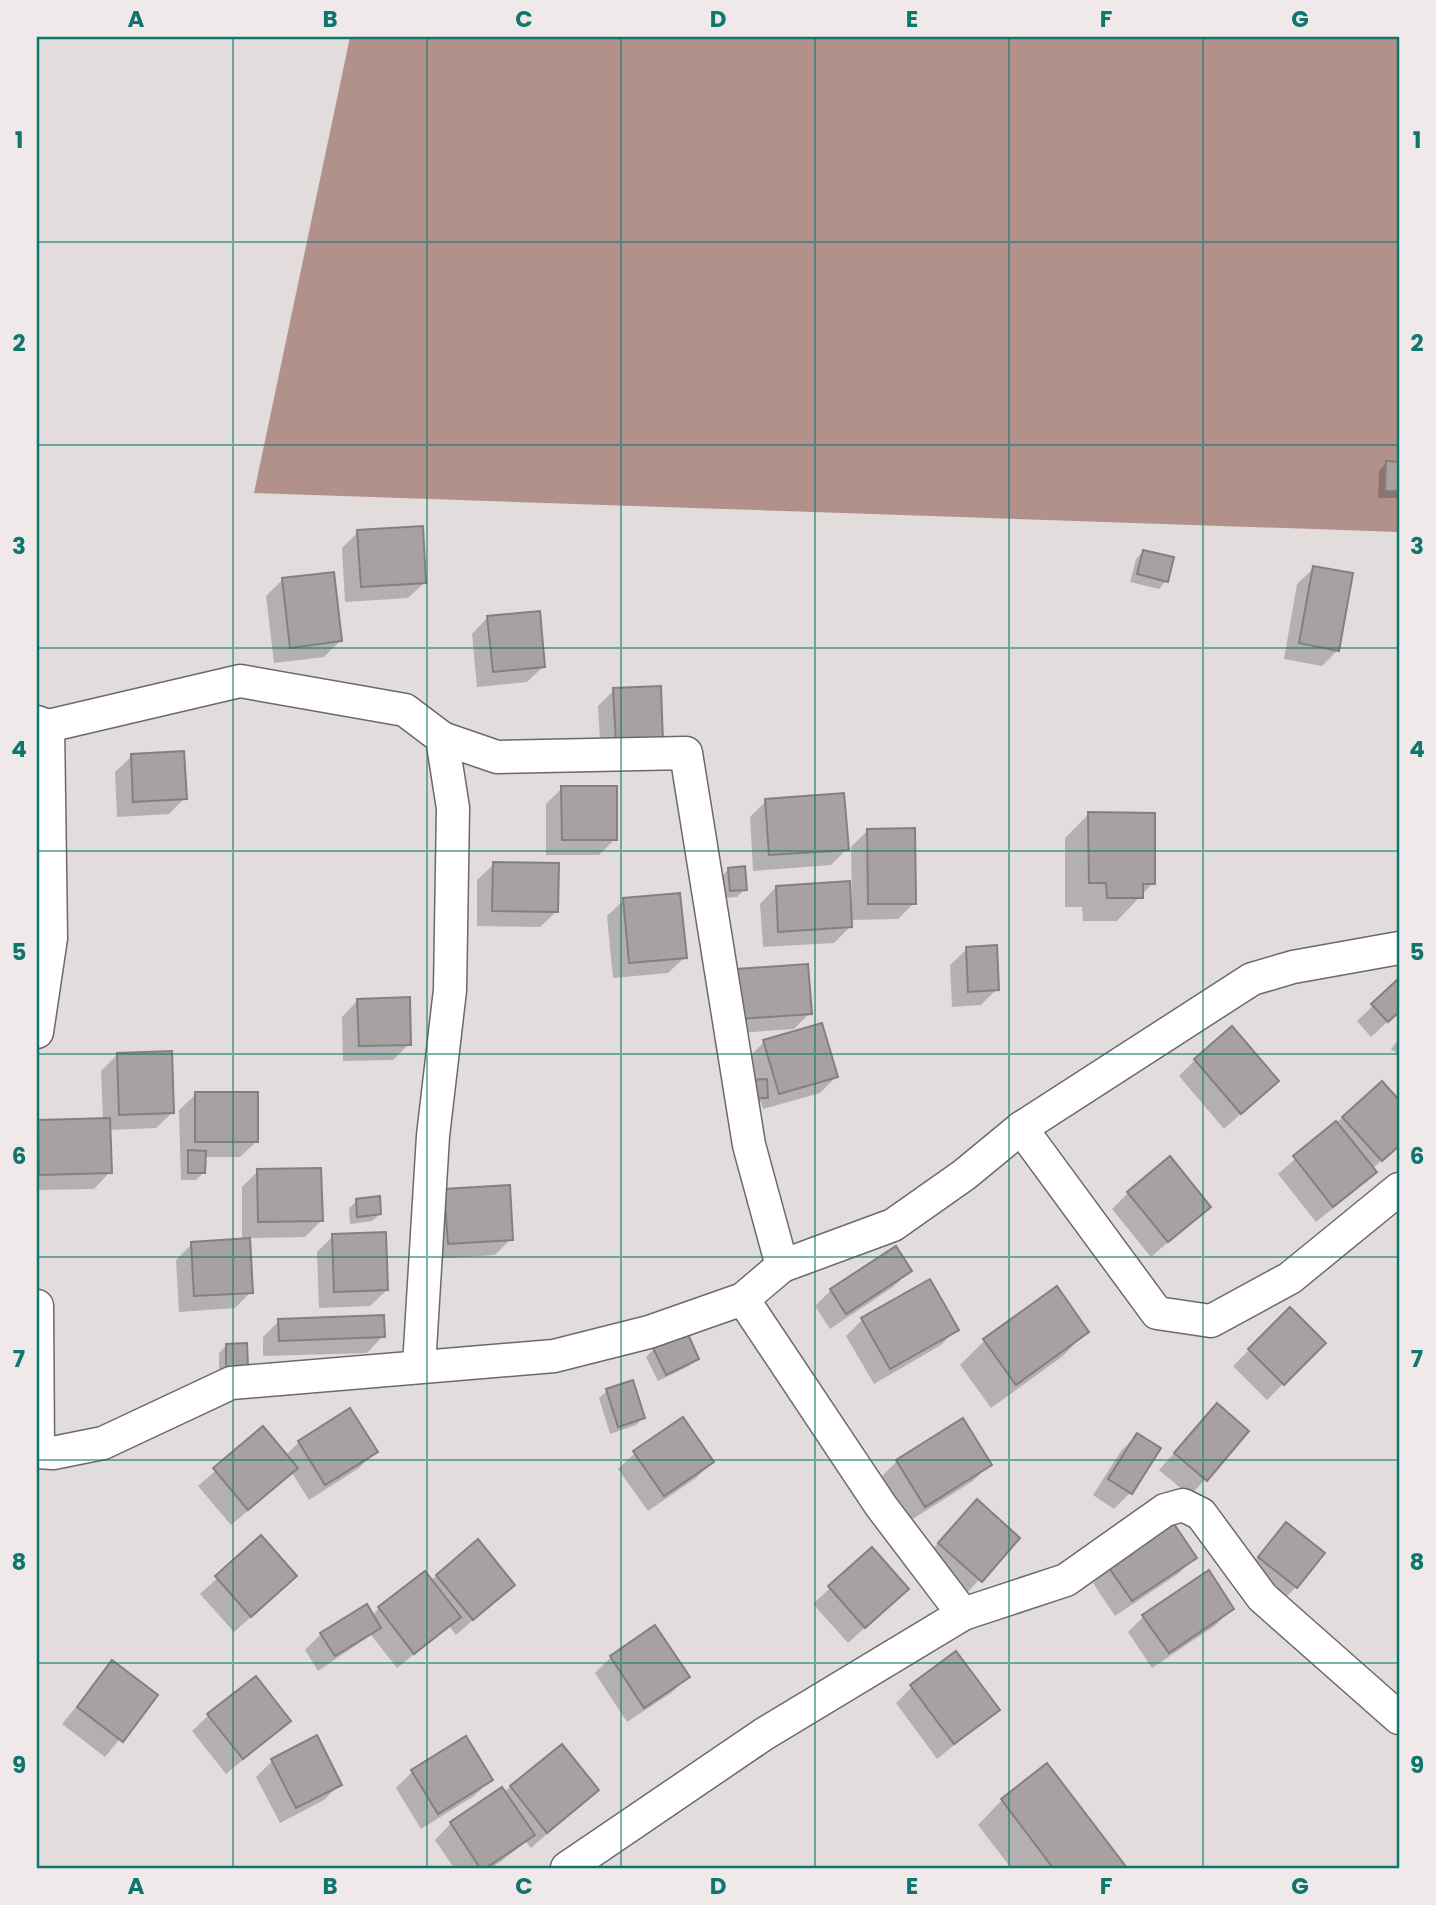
<svg xmlns="http://www.w3.org/2000/svg" width="1436" height="1905" viewBox="0 0 1436 1905" font-family="Poppins,sans-serif">
	<style>
		.water { fill: #b2918a }
		.shadow { fill: #0003 }
		.building { fill: #a7a2a1; stroke: #84807f; stroke-width: 2 }
		.lines { fill: none; stroke-linecap: round; stroke-linejoin: round }
		.street-casing { stroke: #6d6968; stroke-width: 35 }
		.street { stroke: #fff; stroke-width: 32 }
		.grid { fill: none; stroke: #0f766e; stroke-width: 2; stroke-opacity: 0.55 }
		.neatline { fill: none; stroke: #0f766e; stroke-width: 2.5 }
		.grid-label { font-size: 23px; text-anchor: middle; font-weight: bold; fill: #0f766e }
	</style>
	<rect width="100%" height="100%" fill="#e2dddc"/>
	<path class="water" d="M350 37H1399V532L254 493Z"/>
	<g class="shadow">
		<path d="M1386 463 1399 464V498H1378L1379 471Z"/>
		<path d="M358 532 425 582 408 598 345 602 342 548Z"/>
		<path d="M1143 552 1166 581 1159 589 1130 582 1136 559Z"/>
		<path d="M1314 568 1338 650 1322 666 1284 659 1297 584Z"/>
		<path d="M283 579 340 641 324 657 274 663 266 596Z"/>
		<path d="M488 617 544 666 527 682 477 687 472 634Z"/>
		<path d="M659 688 601 760 598 706 614 690Z"/>
		<path d="M132 756 185 798 169 814 117 817 115 772Z"/>
		<path d="M562 788 615 839 599 855H546V804Z"/>
		<path d="M766 801 847 849 831 865 753 871 750 817Z"/>
		<path d="M1089 814 1153 883 1117 921H1083L1082 907H1065V838Z"/>
		<path d="M868 830 914 903 898 919 850 920 851 926 834 943 763 947 760 904 776 887 852 901 851 847Z"/>
		<path d="M494 864 557 911 540 927 477 926V880Z"/>
		<path d="M729 869 745 889 737 897 723 898 721 877Z"/>
		<path d="M624 900 685 957 668 973 613 978 607 916Z"/>
		<path d="M967 949 997 989 981 1005 952 1007 950 965Z"/>
		<path d="M737 971 810 1013 794 1029 724 1034 721 987Z"/>
		<path d="M1399 981V1011L1371 1037 1357 1021Z"/>
		<path d="M358 1000 409 1044 393 1060 343 1061 342 1017Z"/>
		<path d="M1399 1039V1055L1391 1049Z"/>
		<path d="M764 1042 836 1077 820 1093 763 1109 761 1102 758 1104 748 1058Z"/>
		<path d="M117 1055 173 1112 156 1128 109 1130 110 1172 94 1189 37 1190V1124L103 1120 101 1071Z"/>
		<path d="M1195 1060 1277 1081 1224 1129 1179 1076Z"/>
		<path d="M1382 1083 1399 1103V1145L1372 1169 1374 1172 1358 1188 1316 1222 1278 1174Z"/>
		<path d="M196 1094 257 1141 240 1157H204V1172L196 1180H181L179 1110Z"/>
		<path d="M258 1171 321 1221 305 1237 248 1238 251 1292 235 1308 179 1312 176 1260 192 1244 242 1241V1187Z"/>
		<path d="M445 1191 511 1239 495 1255 432 1259Z"/>
		<path d="M1128 1193 1209 1206 1151 1257 1112 1209Z"/>
		<path d="M357 1201 380 1214 372 1221 350 1224 349 1208Z"/>
		<path d="M333 1236 387 1290 370 1306 319 1308 317 1252Z"/>
		<path d="M910 1271 893 1287 830 1329 815 1306 831 1290Z"/>
		<path d="M1290 1309 1324 1343 1267 1400 1233 1366Z"/>
		<path d="M862 1320 957 1329 941 1345 874 1384 846 1336Z"/>
		<path d="M279 1321 383 1336 367 1353 263 1356V1337Z"/>
		<path d="M1087 1331 1063 1356 991 1408 960 1365 985 1340Z"/>
		<path d="M226 1346 246 1366 219 1375V1353Z"/>
		<path d="M654 1349 697 1358 689 1366 658 1381 646 1357Z"/>
		<path d="M632 1382 643 1418 636 1425 610 1434 599 1398 607 1391Z"/>
		<path d="M1217 1405 1247 1432 1190 1496 1159 1470Z"/>
		<path d="M263 1429 285 1456 299 1442 375 1452 359 1468 309 1500 292 1473 231 1525 198 1486Z"/>
		<path d="M1137 1435 1159 1449 1130 1493 1114 1509 1093 1495 1121 1451Z"/>
		<path d="M635 1453 712 1462 696 1478 648 1511 618 1469Z"/>
		<path d="M897 1461 989 1465 973 1481 908 1522 881 1477Z"/>
		<path d="M961 1517 1018 1538 964 1596 923 1560Z"/>
		<path d="M1287 1524 1296 1587 1280 1603 1243 1574Z"/>
		<path d="M261 1538 279 1592 234 1632 200 1594Z"/>
		<path d="M872 1549 891 1604 848 1643 813 1604Z"/>
		<path d="M1194 1558 1178 1574 1115 1616 1093 1583 1109 1567Z"/>
		<path d="M437 1576 513 1585 456 1635 449 1626 397 1668 371 1635 318 1671 305 1650 321 1634 372 1616 379 1608Z"/>
		<path d="M1232 1608 1216 1625 1152 1668 1128 1632 1144 1616Z"/>
		<path d="M611 1657 688 1677 671 1693 627 1722 595 1673Z"/>
		<path d="M112 1663 156 1695 105 1757 62 1724Z"/>
		<path d="M912 1687 997 1710 937 1759 896 1703Z"/>
		<path d="M209 1715 289 1721 226 1774 192 1731Z"/>
		<path d="M272 1761 340 1784 324 1800 280 1823 256 1777Z"/>
		<path d="M1046 1766 1125 1868H1011L978 1825 1002 1800Z"/>
		<path d="M412 1772 491 1780 474 1796 421 1829 396 1788Z"/>
		<path d="M511 1787 597 1790 531 1848 526 1842 492 1868H454L435 1840 451 1823Z"/>
	</g>
	<g class="building">
		<path d="M1386 461 1399 462V491H1385Z"/>
		<path d="M423 526 426 583 361 587 357 530Z"/>
		<path d="M1143 550 1174 557 1168 582 1137 574Z"/>
		<path d="M1313 566 1353 573 1339 651 1299 643Z"/>
		<path d="M334 572 342 641 290 648 282 578Z"/>
		<path d="M540 611 545 667 493 672 487 616Z"/>
		<path d="M661 686 663 742 616 744 613 688Z"/>
		<path d="M184 751 187 799 133 802 131 754Z"/>
		<path d="M561 786H617V840H562Z"/>
		<path d="M844 793 849 850 769 855 765 799Z"/>
		<path d="M1088 812 1155 813V884H1143V898H1107L1106 883H1089Z"/>
		<path d="M915 828 916 904H868L867 829Z"/>
		<path d="M493 862 559 863 558 912 492 911Z"/>
		<path d="M745 866 747 890 730 891 728 868Z"/>
		<path d="M850 881 852 927 778 932 776 886Z"/>
		<path d="M680 893 687 958 629 963 623 898Z"/>
		<path d="M997 945 999 990 968 992 966 947Z"/>
		<path d="M808 964 812 1014 740 1019 737 969Z"/>
		<path d="M1399 978V1012L1388 1022 1371 1004Z"/>
		<path d="M410 997 411 1045 359 1046 357 999Z"/>
		<path d="M822 1023 838 1077 779 1094 763 1040Z"/>
		<path d="M1232 1026 1279 1081 1241 1114 1194 1059Z"/>
		<path d="M172 1051 174 1113 119 1115 117 1053Z"/>
		<path d="M767 1079 768 1098H747L746 1080Z"/>
		<path d="M1382 1081 1399 1100V1146L1382 1161 1342 1117Z"/>
		<rect x="195" y="1092" width="63" height="50"/>
		<path d="M110 1118 112 1173 39 1175 38 1120Z"/>
		<path d="M1336 1121 1377 1172 1333 1207 1293 1156Z"/>
		<path d="M188 1150 206 1151 205 1173H188Z"/>
		<path d="M1170 1156 1211 1207 1168 1242 1127 1192Z"/>
		<path d="M321 1168 323 1221 258 1222 257 1169Z"/>
		<path d="M510 1185 513 1240 448 1244 444 1189Z"/>
		<path d="M380 1196 381 1214 357 1217 356 1199Z"/>
		<path d="M386 1232 388 1290 334 1292 332 1234Z"/>
		<path d="M250 1238 253 1293 194 1296 191 1242Z"/>
		<path d="M896 1246 912 1271 846 1314 830 1289Z"/>
		<path d="M930 1279 959 1330 890 1369 861 1318Z"/>
		<path d="M1057 1286 1089 1332 1016 1385 983 1339Z"/>
		<path d="M1290 1307 1326 1343 1284 1385 1248 1349Z"/>
		<path d="M384 1315 385 1337 279 1341 278 1319Z"/>
		<path d="M687 1332 699 1359 666 1375 653 1348Z"/>
		<path d="M247 1343 248 1367 226 1368V1344Z"/>
		<path d="M633 1380 645 1418 618 1427 606 1389Z"/>
		<path d="M1217 1403 1249 1431 1207 1481 1174 1453Z"/>
		<path d="M350 1408 378 1452 325 1485 298 1441Z"/>
		<path d="M683 1417 714 1462 664 1496 633 1451Z"/>
		<path d="M963 1418 992 1465 925 1507 896 1460Z"/>
		<path d="M263 1426 298 1468 248 1510 213 1468Z"/>
		<path d="M1137 1433 1161 1448 1132 1494 1108 1479Z"/>
		<path d="M977 1499 1020 1538 982 1582 938 1543Z"/>
		<path d="M1172 1521 1197 1558 1132 1601 1107 1565Z"/>
		<path d="M1286 1522 1325 1553 1297 1588 1258 1557Z"/>
		<path d="M261 1535 297 1576 251 1617 215 1576Z"/>
		<path d="M478 1539 515 1585 473 1620 436 1575Z"/>
		<path d="M872 1547 909 1589 865 1628 828 1586Z"/>
		<path d="M1209 1570 1234 1609 1169 1653 1142 1615Z"/>
		<path d="M425 1571 461 1617 414 1654 378 1607Z"/>
		<path d="M367 1604 381 1628 335 1656 320 1633Z"/>
		<path d="M655 1625 690 1677 644 1708 610 1656Z"/>
		<path d="M956 1651 1000 1710 954 1744 910 1685Z"/>
		<path d="M112 1660 158 1695 123 1742 77 1707Z"/>
		<path d="M256 1676 291 1721 243 1759 207 1714Z"/>
		<path d="M317 1735 342 1785 296 1808 271 1759Z"/>
		<path d="M466 1736 493 1780 438 1814 411 1770Z"/>
		<path d="M562 1744 599 1790 547 1833 510 1786Z"/>
		<path d="M1047 1763 1127 1868H1053L1001 1799Z"/>
		<path d="M502 1787 535 1835 486 1868H480L450 1822Z"/>
	</g>
	<g class="lines">
		<defs>
			<g id="street">
				<path d="M37 722 48 726 240 681 405 710 442 738 453 808 450 990 433 1136 419 1366"/>
				<path d="M442 738 497 757 686 753 749 1145 782 1266"/>
				<path d="M37 1032 51 938 48 726"/>
				<path d="M1021 1128 1157 1313 1211 1321 1290 1278 1399 1189"/>
				<path d="M743 1299 881 1506 963 1614"/>
				<path d="M37 1306 38 1452"/>
				<path d="M37 1452 53 1453 103 1443 231 1383 554 1356 649 1332 743 1299 782 1266 893 1225 964 1175 1021 1128 1252 979 1293 967 1399 948"/>
				<path d="M567 1868 764 1734 963 1614 1066 1580 1165 1510 1183 1505 1201 1514 1262 1597 1399 1718"/>
			</g>
		</defs>
		<use href="#street" class="street-casing"/>
		<use href="#street" class="street"/>
	</g>
	<path class="grid" d="M233 37V1868M427 37V1868M621 37V1868M815 37V1868M1009 37V1868M1203 37V1868M37 242H1399M37 445H1399M37 648H1399M37 851H1399M37 1054H1399M37 1257H1399M37 1460H1399M37 1663H1399"/>
	<rect width="1436" height="1905" fill="none" stroke="#efeae9" stroke-width="77"/>
	<rect x="38" y="38" width="1360" height="1829" class="neatline"/>
	<g class="grid-label">
		<text x="136" y="27">A</text>
		<text x="330" y="27">B</text>
		<text x="524" y="27">C</text>
		<text x="718" y="27">D</text>
		<text x="912" y="27">E</text>
		<text x="1106" y="27">F</text>
		<text x="1300" y="27">G</text>
		<text x="19" y="148">1</text>
		<text x="1417" y="148">1</text>
		<text x="19" y="351">2</text>
		<text x="1417" y="351">2</text>
		<text x="19" y="554">3</text>
		<text x="1417" y="554">3</text>
		<text x="19" y="757">4</text>
		<text x="1417" y="757">4</text>
		<text x="19" y="960">5</text>
		<text x="1417" y="960">5</text>
		<text x="19" y="1164">6</text>
		<text x="1417" y="1164">6</text>
		<text x="19" y="1367">7</text>
		<text x="1417" y="1367">7</text>
		<text x="19" y="1570">8</text>
		<text x="1417" y="1570">8</text>
		<text x="19" y="1773">9</text>
		<text x="1417" y="1773">9</text>
		<text x="136" y="1894">A</text>
		<text x="330" y="1894">B</text>
		<text x="524" y="1894">C</text>
		<text x="718" y="1894">D</text>
		<text x="912" y="1894">E</text>
		<text x="1106" y="1894">F</text>
		<text x="1300" y="1894">G</text>
	</g>
</svg>
